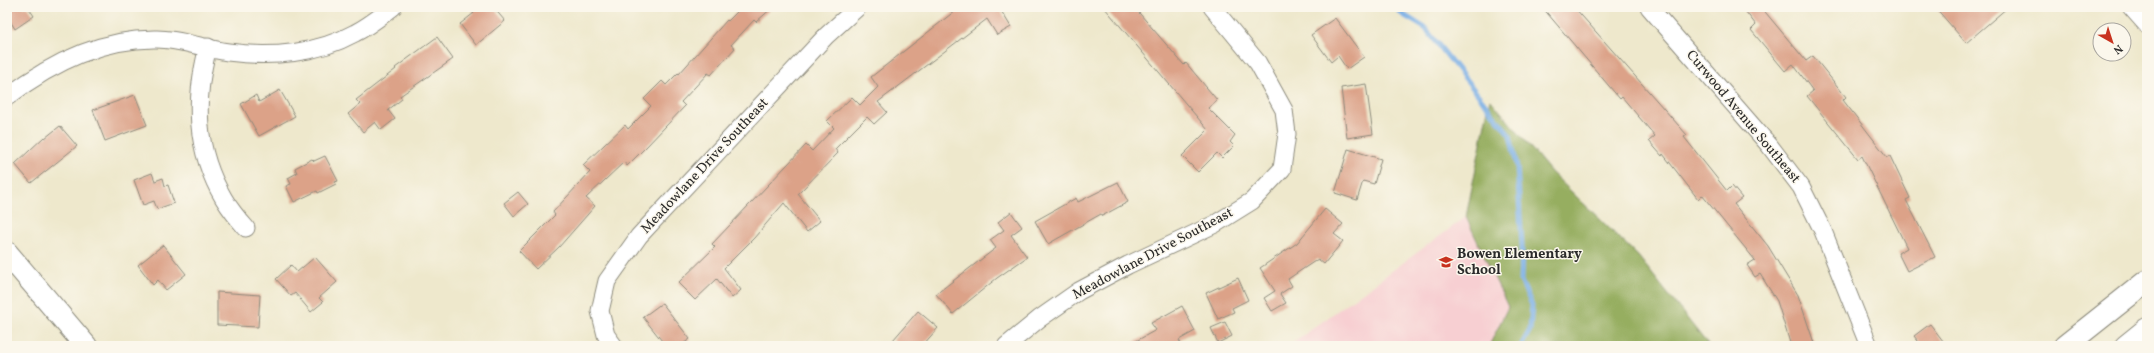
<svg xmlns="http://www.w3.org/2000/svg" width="2154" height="353" viewBox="0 0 2154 353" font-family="Vollkorn,serif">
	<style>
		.built { fill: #f7cfd2 }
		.forest { fill: #96ae60; stroke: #606c46 }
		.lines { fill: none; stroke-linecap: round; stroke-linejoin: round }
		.stream { stroke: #77ade5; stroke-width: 5 }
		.building { fill: #dca288 }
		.minor-casing { stroke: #8c8a7c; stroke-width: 19 }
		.secondary-casing { stroke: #8c8a7c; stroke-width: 24 }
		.primary-casing { stroke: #8c8a7c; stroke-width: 24 }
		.minor { stroke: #fff; stroke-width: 17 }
		.secondary { stroke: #fff; stroke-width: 22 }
		.primary { stroke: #fff; stroke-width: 22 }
		.labels { text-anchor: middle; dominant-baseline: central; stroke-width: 3; stroke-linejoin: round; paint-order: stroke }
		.street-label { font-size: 14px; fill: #2b2b2b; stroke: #fbf7ec }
		.poi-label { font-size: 14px; font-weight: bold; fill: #2b2b2b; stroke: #fbf7ec; text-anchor: start }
	</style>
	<rect width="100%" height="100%" fill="#fbf7ec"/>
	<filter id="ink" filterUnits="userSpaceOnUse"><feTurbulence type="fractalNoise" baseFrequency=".025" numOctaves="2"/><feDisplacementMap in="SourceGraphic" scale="8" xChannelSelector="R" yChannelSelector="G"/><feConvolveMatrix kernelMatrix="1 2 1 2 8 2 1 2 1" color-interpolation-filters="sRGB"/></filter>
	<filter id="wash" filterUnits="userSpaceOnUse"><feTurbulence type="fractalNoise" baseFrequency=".012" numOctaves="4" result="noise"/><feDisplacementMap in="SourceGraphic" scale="16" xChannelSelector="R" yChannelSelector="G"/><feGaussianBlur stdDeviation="0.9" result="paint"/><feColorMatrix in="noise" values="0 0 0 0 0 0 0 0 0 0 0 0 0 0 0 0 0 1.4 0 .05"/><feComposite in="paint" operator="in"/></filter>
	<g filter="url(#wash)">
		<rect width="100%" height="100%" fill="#eee8cc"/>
		<path class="built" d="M1466 217 1508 307 1489 346H1289Z"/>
		<path class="forest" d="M1490 99 1551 172 1638 256 1709 346H1489L1508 307 1466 217Z"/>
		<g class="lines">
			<path class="stream" d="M1395 7 1402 14 1425 28 1510 135 1517 166 1522 246 1521 281 1532 305 1530 330 1521 346"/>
		</g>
		<g id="blocks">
			<g class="building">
				<path d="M7 7H28L34 16 15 29 7 16Z"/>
				<path d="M470 7H493L505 21 476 45 460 24 474 13Z"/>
				<path d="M742 7H773L756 22 754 20 731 45 735 48 711 75 708 73 681 102 685 106 646 147 627 166 624 162 586 198 595 206 559 247 536 269 519 251 555 215 553 212 590 172 583 165 625 125 628 129 651 106 644 99 662 81 666 85 678 73 679 74 727 20 728 21Z"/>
				<path d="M960 7H1002L1000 9 1011 27 997 35 987 19 878 102 887 112 874 124 867 117 835 149 838 153 798 194 820 221 807 232 784 203 754 238 724 268 741 290 732 298 717 279 695 300 678 283 715 247 712 244 806 145 812 151 834 128 827 121 852 97 860 105 878 87 871 77Z"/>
				<path d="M1104 7H1134L1184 65 1186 63 1217 100 1208 108 1235 135 1230 142 1234 146 1222 158 1217 153 1198 172 1182 156 1208 130Z"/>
				<path d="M1542 7H1574L1687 135 1684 137 1727 191 1732 186 1742 198 1734 204 1768 246 1798 295 1815 346H1791L1777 301 1760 274 1755 277 1747 265 1755 260 1702 195 1698 199 1663 154 1662 156 1649 141 1655 136 1622 97 1620 99Z"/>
				<path d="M1742 7H1761L1806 61 1813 56 1846 97 1843 100 1887 157 1890 156 1910 198 1906 200 1935 257 1907 271 1898 253 1907 248 1862 156 1858 159 1807 96 1813 91 1793 64 1785 71 1751 30 1756 25Z"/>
				<path d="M1935 7H2008L1966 43Z"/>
				<path d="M1335 18 1364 57 1347 69 1338 56 1331 62 1311 35Z"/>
				<path d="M437 37 453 59 400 96 402 99 388 110 395 119 381 130 375 122 363 132 348 114 360 104 356 100 396 69 395 68Z"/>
				<path d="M1366 84 1373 134 1347 138 1341 88Z"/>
				<path d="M280 90 295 116 259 136 241 104 256 95 259 102Z"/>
				<path d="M135 95 147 125 105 141 93 110Z"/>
				<path d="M60 126 77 146 31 183 15 164 44 137 45 138Z"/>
				<path d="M1348 149 1381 159 1374 184 1363 181 1357 200 1335 193Z"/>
				<path d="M325 156 338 181 335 182 336 184 318 193 317 191 294 202 286 186 291 184 288 178 297 173 295 168 312 159 314 161Z"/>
				<path d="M152 173 155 181 163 178 165 186 168 185 174 203 157 209 154 201 143 205 134 180Z"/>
				<path d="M1118 182 1128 202 1102 216 1101 214 1048 244 1035 221 1076 198 1078 202Z"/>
				<path d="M518 192 528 204 514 216 504 203Z"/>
				<path d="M1325 209 1343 224 1334 234 1343 241 1324 264 1318 259 1288 279 1292 286 1280 294 1286 303 1272 311 1264 298 1275 291 1260 268 1297 243Z"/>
				<path d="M1011 212 1022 227 1011 235 1027 257 997 278 953 314 936 294 996 248 990 240 1004 230 998 222Z"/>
				<path d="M163 245 186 274 166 290 158 280 153 285 138 265Z"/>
				<path d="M315 257 337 282 319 298 323 302 311 312 295 293 291 296 276 279 291 265 297 272Z"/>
				<path d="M1238 278 1248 300 1232 308 1234 312 1218 319 1206 293Z"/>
				<path d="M217 292 260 295 258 327 217 325Z"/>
				<path d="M662 303 690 339 680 346H666L643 317Z"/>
				<path d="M1182 306 1195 331 1179 340 1182 346H1127L1156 330 1151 323Z"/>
				<path d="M918 311 938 328 922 346H900L893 340Z"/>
				<path d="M1225 322 1232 336 1218 343 1211 328Z"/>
				<path d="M1930 324 1947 346H1922L1914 336Z"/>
			</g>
		</g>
	</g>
	<g filter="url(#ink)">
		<use href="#blocks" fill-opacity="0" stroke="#8c8a7c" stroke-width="1"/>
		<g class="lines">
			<defs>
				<g id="minor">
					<path d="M1649 7 1769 145 1801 187 1823 231 1869 346"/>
					<path d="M2131 7 2147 25"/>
					<path d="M208 47C194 100 195 150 224 199 230 209 238 219 246 228"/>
					<path d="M7 97C50 64 101 38 157 39 181 39 205 49 228 52 271 58 317 54 355 33 369 26 381 16 393 7"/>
					<path d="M614 346 606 335 600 311 607 281 639 236 826 36 858 7"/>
					<path d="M1006 346 1039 319 1079 291 1128 265 1215 224 1252 201 1282 169 1287 134 1284 110 1258 63 1212 7"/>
				</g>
				<path id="secondary" d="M7 253 86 346"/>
				<g id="primary">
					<path d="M2065 346 2147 281"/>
					<path d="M2126 346 2147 329"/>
				</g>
			</defs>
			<use href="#minor" class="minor-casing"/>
			<use href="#secondary" class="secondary-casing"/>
			<use href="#primary" class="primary-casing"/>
			<use href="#minor" class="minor"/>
			<use href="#secondary" class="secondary"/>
			<use href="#primary" class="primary"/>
		</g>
	</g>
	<defs>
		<symbol id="school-bare" viewBox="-9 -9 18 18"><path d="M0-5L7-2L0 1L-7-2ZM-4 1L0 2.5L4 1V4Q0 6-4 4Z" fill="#c8321e" stroke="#fbf7ec" stroke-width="2.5" paint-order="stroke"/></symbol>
	</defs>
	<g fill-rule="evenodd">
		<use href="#school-bare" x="1436" y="252" width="20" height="20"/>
	</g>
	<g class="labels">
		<g class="street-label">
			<text transform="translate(1743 117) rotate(50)">Curwood Avenue Southeast</text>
			<text transform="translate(705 166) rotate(-47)">Meadowlane Drive Southeast</text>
			<text transform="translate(1153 254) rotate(-28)">Meadowlane Drive Southeast</text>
		</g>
		<g class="poi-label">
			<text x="1457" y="254">Bowen Elementary<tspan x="1457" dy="16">School</tspan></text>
		</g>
	</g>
	<rect width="2154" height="353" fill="none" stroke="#fbf7ec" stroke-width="24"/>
	<g transform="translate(2112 42) rotate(141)"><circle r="19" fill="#fbf7ec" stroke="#a8a59f"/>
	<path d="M0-3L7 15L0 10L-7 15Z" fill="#c8321e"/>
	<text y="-6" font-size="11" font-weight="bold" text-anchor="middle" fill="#2b2b2b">N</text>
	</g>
</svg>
